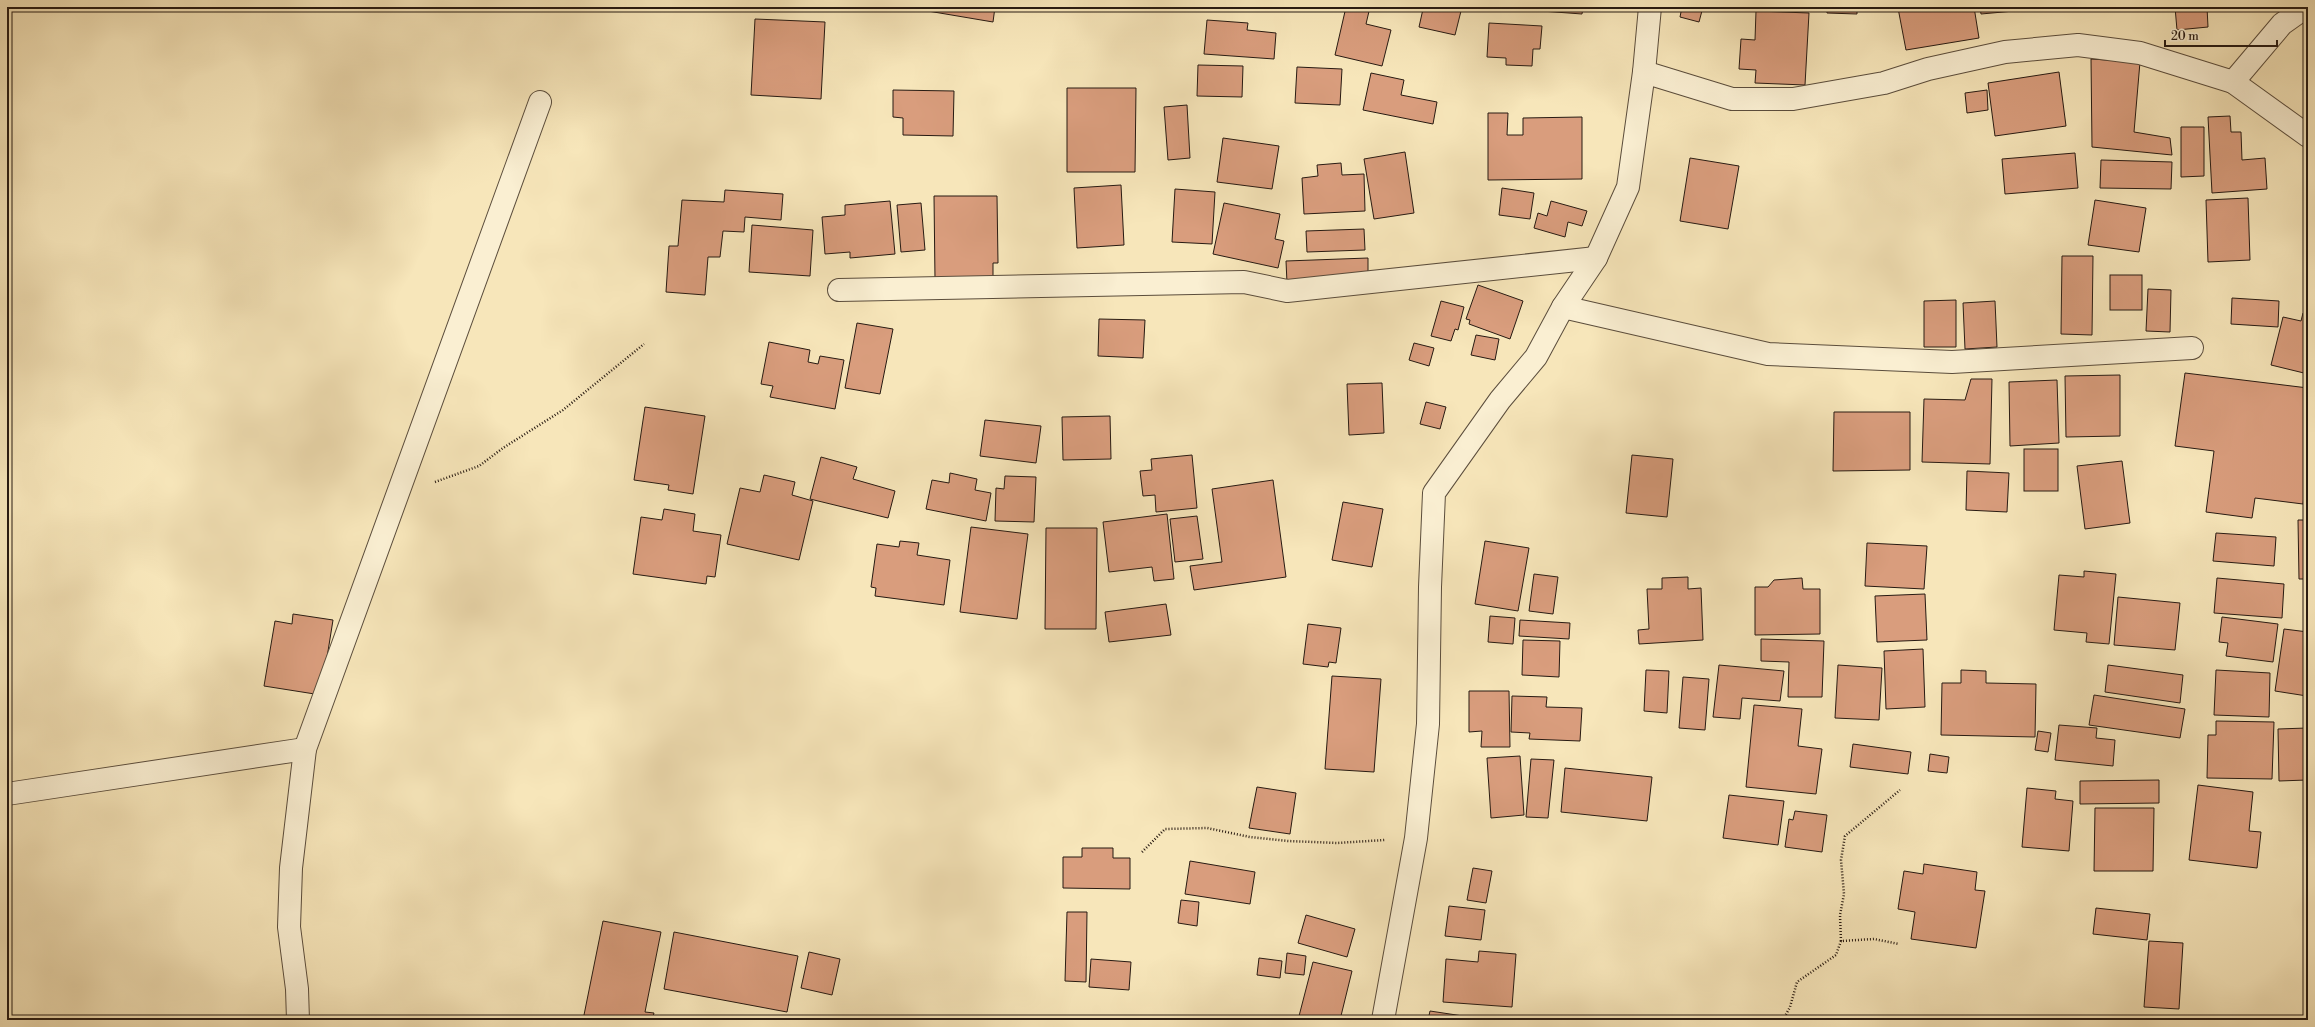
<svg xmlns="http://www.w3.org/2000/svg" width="2315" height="1027" viewBox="0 0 2315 1027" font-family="'Libre Bodoni',serif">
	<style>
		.building { fill: #d99d7d; stroke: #271a12 }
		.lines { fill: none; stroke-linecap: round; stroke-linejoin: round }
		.minor-casing { stroke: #5b4d3c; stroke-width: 24 }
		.path { stroke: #271a12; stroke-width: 2.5; stroke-dasharray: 1 2; stroke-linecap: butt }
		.minor { stroke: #faefd2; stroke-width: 22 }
	</style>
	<rect width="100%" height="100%" fill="#f7e6ba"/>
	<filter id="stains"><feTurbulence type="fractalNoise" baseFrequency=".005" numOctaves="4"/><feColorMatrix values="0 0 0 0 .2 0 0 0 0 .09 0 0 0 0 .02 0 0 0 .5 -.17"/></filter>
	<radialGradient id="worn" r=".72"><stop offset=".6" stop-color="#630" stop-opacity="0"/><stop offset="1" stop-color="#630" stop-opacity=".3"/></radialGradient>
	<g class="building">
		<path d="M922 7H995L993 22 922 10Z"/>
		<path d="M1123 7H1165L1164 11Z"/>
		<path d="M1174 7H1268L1267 11 1174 9Z"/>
		<path d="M1346 7H1370L1366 24 1391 30 1382 66 1335 55Z"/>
		<path d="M1416 7H1462L1455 35 1419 27 1423 9Z"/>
		<path d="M1528 7H1583L1582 14 1528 10Z"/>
		<path d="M1682 7H1703L1699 22 1680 17Z"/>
		<path d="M1827 7H1857V14L1827 13Z"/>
		<path d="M1974 7 1979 38 1906 50 1898 8Z"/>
		<path d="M1980 7H2025V10L1981 14Z"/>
		<path d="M2175 7H2207L2208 27 2177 30Z"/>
		<path d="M1756 11 1809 13 1805 85 1755 83 1756 70 1739 69 1741 39 1755 40Z"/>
		<path d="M755 19 825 22 821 99 751 95Z"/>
		<path d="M1207 20 1248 23 1247 30 1276 33 1274 59 1204 54Z"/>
		<path d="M1489 23 1542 26 1540 49H1533L1532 66 1506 65V58L1487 57Z"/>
		<path d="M2091 59 2140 62 2134 132 2170 138 2172 155 2092 147Z"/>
		<path d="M1198 65 1243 66 1242 97 1197 96Z"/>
		<path d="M1297 67 1342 69 1340 105 1295 103Z"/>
		<path d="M2059 72 2066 126 1995 136 1988 83Z"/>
		<path d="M1371 73 1404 80 1401 95 1437 102 1433 124 1363 110Z"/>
		<path d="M1067 88H1136L1135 172H1067Z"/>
		<path d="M893 90 954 91 953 136 903 135V118L893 117Z"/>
		<path d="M1987 90 1988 110 1967 113 1965 93Z"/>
		<path d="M1187 105 1190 158 1168 160 1164 107Z"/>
		<path d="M1488 113H1508L1507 135H1523V118L1582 117V179L1488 180Z"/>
		<path d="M2230 116 2231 132H2241L2242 160 2265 158 2267 189 2212 193 2208 117Z"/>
		<path d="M2181 127H2204V176L2181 177Z"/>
		<path d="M1223 138 1279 146 1272 189 1217 182Z"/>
		<path d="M1405 152 1414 213 1374 219 1364 159Z"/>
		<path d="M2075 153 2078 188 2005 194 2002 159Z"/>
		<path d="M1690 158 1739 166 1728 229 1680 221Z"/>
		<path d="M2101 160 2172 162 2171 189 2100 188Z"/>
		<path d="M1341 163 1342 175 1364 174 1365 211 1304 214 1302 178 1318 176 1317 165Z"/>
		<path d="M1121 185 1124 245 1077 248 1074 188Z"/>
		<path d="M1502 188 1534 193 1530 219 1499 215Z"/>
		<path d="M1175 189 1215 192 1212 244 1172 242Z"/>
		<path d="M725 190 783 194 781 220 745 217 744 232 723 231 720 257H708L705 295 666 292 669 246H678L682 200 724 202Z"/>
		<path d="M934 196H997L998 263H993V278L935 279Z"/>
		<path d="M2248 198 2250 260 2208 262 2206 200Z"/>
		<path d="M2095 200 2146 208 2139 252 2088 245Z"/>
		<path d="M890 201 895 254 850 258V252L825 254 822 217 845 215V205Z"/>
		<path d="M1551 201 1587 211 1582 226 1568 222 1565 237 1534 228 1538 213 1547 216Z"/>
		<path d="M921 203 925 250 901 252 897 205Z"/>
		<path d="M1224 203 1280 214 1275 239 1284 241 1278 268 1213 254Z"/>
		<path d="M752 225 813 230 810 276 749 272Z"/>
		<path d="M1364 229 1365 250 1307 252 1306 231Z"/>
		<path d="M2062 256H2093L2092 335 2061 334Z"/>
		<path d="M1368 258V280L1287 283 1286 261Z"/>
		<rect x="2110" y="275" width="32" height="35"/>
		<path d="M1478 285 1523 301 1510 339 1469 324 1470 320 1466 319Z"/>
		<path d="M2148 289 2171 290 2170 332 2146 331Z"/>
		<path d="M2232 298 2279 301 2278 327 2231 324Z"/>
		<path d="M1956 300V347H1924V301Z"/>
		<path d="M1441 301 1464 307 1458 330 1455 329 1451 341 1431 336Z"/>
		<path d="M1995 301 1997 347 1965 349 1963 303Z"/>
		<path d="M2303 313 2308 314V374L2271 365 2283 317 2301 321Z"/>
		<path d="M1099 319 1145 320 1143 358 1098 356Z"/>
		<path d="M857 323 893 329 880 394 845 388Z"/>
		<path d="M1476 335 1499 339 1495 360 1471 355Z"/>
		<path d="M769 342 810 350 808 362 818 364 820 356 844 360 835 409 770 397 773 386 761 384Z"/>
		<path d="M1414 343 1434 348 1429 366 1409 360Z"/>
		<path d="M2185 373 2308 388V462L2303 504 2255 498 2252 518 2206 512 2214 451 2175 446Z"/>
		<path d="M2120 375V436L2066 437 2065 376Z"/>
		<path d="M1971 379H1992L1990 464 1922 462 1924 399 1965 400Z"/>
		<path d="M2057 380 2059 443 2010 446 2009 382Z"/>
		<path d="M1382 383 1384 433 1349 435 1347 384Z"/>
		<path d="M1426 402 1446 407 1440 429 1420 424Z"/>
		<path d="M645 407 705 416 693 494 668 490 669 485 634 480Z"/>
		<path d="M1834 412H1910V470L1833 471Z"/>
		<path d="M1110 416 1111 459 1063 460 1062 417Z"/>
		<path d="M985 420 1041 426 1036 463 980 456Z"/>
		<rect x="2024" y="449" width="34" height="42"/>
		<path d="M1192 455 1197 508 1156 512 1155 495 1143 496 1140 471 1152 470 1151 459Z"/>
		<path d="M1632 455 1673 459 1667 517 1626 513Z"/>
		<path d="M821 457 857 467 853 479 895 491 888 518 810 499Z"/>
		<path d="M2122 461 2130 523 2085 529 2077 466Z"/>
		<path d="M1967 471 2009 473 2007 512 1966 510Z"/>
		<path d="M950 473 977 479 975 490 991 493 986 521 926 509 932 480 949 483Z"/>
		<path d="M764 475 795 482 792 495 813 501 799 560 727 544 740 488 760 492Z"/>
		<path d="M1005 476 1036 477 1034 522 995 521 996 488 1004 489Z"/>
		<path d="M1273 480 1286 577 1194 590 1190 566 1222 562 1212 489Z"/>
		<path d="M1343 502 1383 509 1372 567 1332 560Z"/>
		<path d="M664 509 695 514 693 531 721 535 715 577 707 576 706 584 633 574 641 517 662 520Z"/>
		<path d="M1167 514 1174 579 1154 581 1152 567 1109 572 1103 522Z"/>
		<path d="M1197 516 1203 559 1175 562 1170 519Z"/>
		<path d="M2298 520H2308V579H2299Z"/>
		<path d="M971 527 1028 534 1017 619 960 612Z"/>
		<path d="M1046 528H1097L1096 629H1045Z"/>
		<path d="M2216 533 2276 537 2274 566 2213 561Z"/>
		<path d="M900 541 919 543 917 555 950 560 944 605 875 596 876 588 871 587 877 544 899 547Z"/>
		<path d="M1485 541 1529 548 1518 611 1475 604Z"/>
		<path d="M1867 543 1927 546 1924 589 1865 586Z"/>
		<path d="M2084 571 2116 574 2109 644 2086 642 2087 633 2054 630 2059 575 2084 577Z"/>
		<path d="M1534 574 1558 577 1553 614 1529 611Z"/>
		<path d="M1688 577V589L1701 588 1703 640 1639 644 1638 630 1649 629 1647 589H1662V578Z"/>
		<path d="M1802 578 1803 589H1820V634L1755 635V587H1768L1774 580Z"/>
		<path d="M2217 578 2284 584 2282 618 2214 613Z"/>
		<path d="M1925 594 1927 640 1877 642 1875 596Z"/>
		<path d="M2118 597 2180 603 2175 650 2114 645Z"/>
		<path d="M1166 604 1171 635 1109 642 1105 612Z"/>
		<path d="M293 614 333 620 321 695 264 686 275 621 292 624Z"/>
		<path d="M1490 616 1515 618 1513 644 1488 642Z"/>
		<path d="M2222 617 2278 624 2273 662 2226 656 2228 643 2219 642Z"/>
		<path d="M1520 620 1570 623 1569 639 1519 636Z"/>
		<path d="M1308 624 1341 628 1336 663 1329 662 1328 667 1303 664Z"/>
		<path d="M2284 629 2308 632 2307 696 2275 691Z"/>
		<path d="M1761 639 1824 641 1822 697H1788L1789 662 1761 661Z"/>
		<path d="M1523 640 1560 641 1559 677 1522 675Z"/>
		<path d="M1923 649 1925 707 1886 709 1884 651Z"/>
		<path d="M1719 665 1784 671 1780 701 1742 698 1740 719 1713 717Z"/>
		<path d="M1838 665 1882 668 1879 720 1835 718Z"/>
		<path d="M2108 665 2183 675 2180 703 2105 692Z"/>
		<path d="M1646 670 1669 671 1667 713 1644 711Z"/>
		<path d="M1961 670 1986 671V683L2036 684 2035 737 1941 735 1942 683H1961Z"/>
		<path d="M2216 670 2270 673 2269 717 2214 715Z"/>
		<path d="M1332 676 1381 679 1374 772 1325 769Z"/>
		<path d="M1683 677 1709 679 1705 730 1679 728Z"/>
		<path d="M1469 691H1509L1510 747H1481L1482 731 1469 732Z"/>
		<path d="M2094 695 2185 709 2180 738 2089 725Z"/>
		<path d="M1512 696 1547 697 1546 707 1582 708 1580 741 1529 739 1530 733 1511 732Z"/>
		<path d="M1754 705 1802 709 1798 746 1822 749 1816 794 1746 787Z"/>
		<path d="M2216 721 2274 722 2272 779 2207 778 2208 735H2216Z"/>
		<path d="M2059 725 2097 728 2096 738 2115 740 2113 766 2055 760Z"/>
		<path d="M2307 728V780L2279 781 2278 729Z"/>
		<path d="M2038 731 2051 733 2048 752 2035 750Z"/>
		<path d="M1853 744 1911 752 1908 774 1850 767Z"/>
		<path d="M1930 754 1949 757 1947 773 1928 771Z"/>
		<path d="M1520 756 1524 815 1491 818 1487 758Z"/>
		<path d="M1531 759 1554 760 1548 818 1526 817Z"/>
		<path d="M1565 768 1652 777 1647 821 1561 812Z"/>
		<path d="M2159 780V803L2080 804V781Z"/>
		<path d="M2198 785 2253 792 2249 831 2261 832 2257 868 2189 860Z"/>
		<path d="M1257 787 1296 793 1290 834 1249 828Z"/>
		<path d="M2027 788 2056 791 2055 799 2073 801 2069 851 2022 847Z"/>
		<path d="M1729 795 1784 801 1778 845 1723 838Z"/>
		<path d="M2305 795H2308V832Z"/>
		<path d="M2095 808H2154L2153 871H2094Z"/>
		<path d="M1795 811 1827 815 1822 852 1785 847 1789 819 1793 820Z"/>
		<path d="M1082 848H1113V858H1130V889L1063 888V857H1082Z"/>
		<path d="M1190 861 1255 872 1250 904 1185 894Z"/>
		<path d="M1924 864 1977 872 1975 890 1985 891 1976 948 1911 939 1915 912 1898 909 1904 871 1923 874Z"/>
		<path d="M1473 868 1492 871 1486 903 1467 900Z"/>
		<path d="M1181 900 1199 902 1197 926 1178 923Z"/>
		<path d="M1449 906 1485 910 1481 940 1445 936Z"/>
		<path d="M2096 908 2150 914 2147 940 2093 934Z"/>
		<path d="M1067 912H1087L1086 982 1065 981Z"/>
		<path d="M1306 915 1355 929 1347 957 1298 943Z"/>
		<path d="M603 921 661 932 645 1012 654 1013 652 1020H583Z"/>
		<path d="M674 932 798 956 787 1012 664 989Z"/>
		<path d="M2149 941 2183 943 2179 1009 2144 1007Z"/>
		<path d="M1479 951 1516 954 1512 1007 1443 1002 1446 959 1478 962Z"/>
		<path d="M809 952 840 959 832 995 801 988Z"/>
		<path d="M1287 953 1306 956 1304 975 1285 973Z"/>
		<path d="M1259 958 1282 961 1280 978 1257 975Z"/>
		<path d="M1091 959 1131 962 1129 990 1089 987Z"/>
		<path d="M1313 962 1352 971 1340 1020H1298Z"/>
		<path d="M2308 971V1006H2304Z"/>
		<path d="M1430 1011 1463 1016V1020H1428Z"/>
	</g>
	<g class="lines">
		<defs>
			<g id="minor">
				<path d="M1644 72 1732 99H1793L1884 83 1928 69 2005 52 2078 45 2140 53 2233 82 2282 24 2306 7"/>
				<path d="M2233 82 2308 136"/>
				<path d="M839 290 1244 282 1287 291 1596 258"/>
				<path d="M1563 307 1768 354 1952 362 2192 348"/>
				<path d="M7 794 305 749"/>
				<path d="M298 1020 297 989 289 927 291 868 305 749 540 102"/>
				<path d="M1383 1020 1416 838 1428 724 1430 587 1434 493 1500 400 1536 357 1563 307 1596 258 1628 187 1644 72 1650 7"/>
			</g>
		</defs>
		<use href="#minor" class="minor-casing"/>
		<g class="path">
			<path d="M435 482 479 466 503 448 563 410 644 344"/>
			<path d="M1142 852 1165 829 1207 828 1250 837 1288 841 1337 843 1385 840"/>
			<path d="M1841 941 1840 915 1844 894 1841 860 1845 836 1900 790"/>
			<path d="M1783 1020 1790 1007 1797 982 1836 955 1841 941 1874 939 1899 944"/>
		</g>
		<use href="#minor" class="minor"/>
	</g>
	<rect width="2315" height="1027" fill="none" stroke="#f7e6ba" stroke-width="24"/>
	<rect x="8" y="8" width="2299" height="1011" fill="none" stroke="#271a12" stroke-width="2"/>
	<rect x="12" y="12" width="2291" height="1003" fill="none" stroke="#271a12"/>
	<path d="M2165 40v6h112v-6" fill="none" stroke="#271a12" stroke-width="2"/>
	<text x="2171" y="40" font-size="12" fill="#271a12" stroke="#faefd2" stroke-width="3" paint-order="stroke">20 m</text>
	<rect width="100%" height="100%" filter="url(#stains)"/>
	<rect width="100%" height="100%" fill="url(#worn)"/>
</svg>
